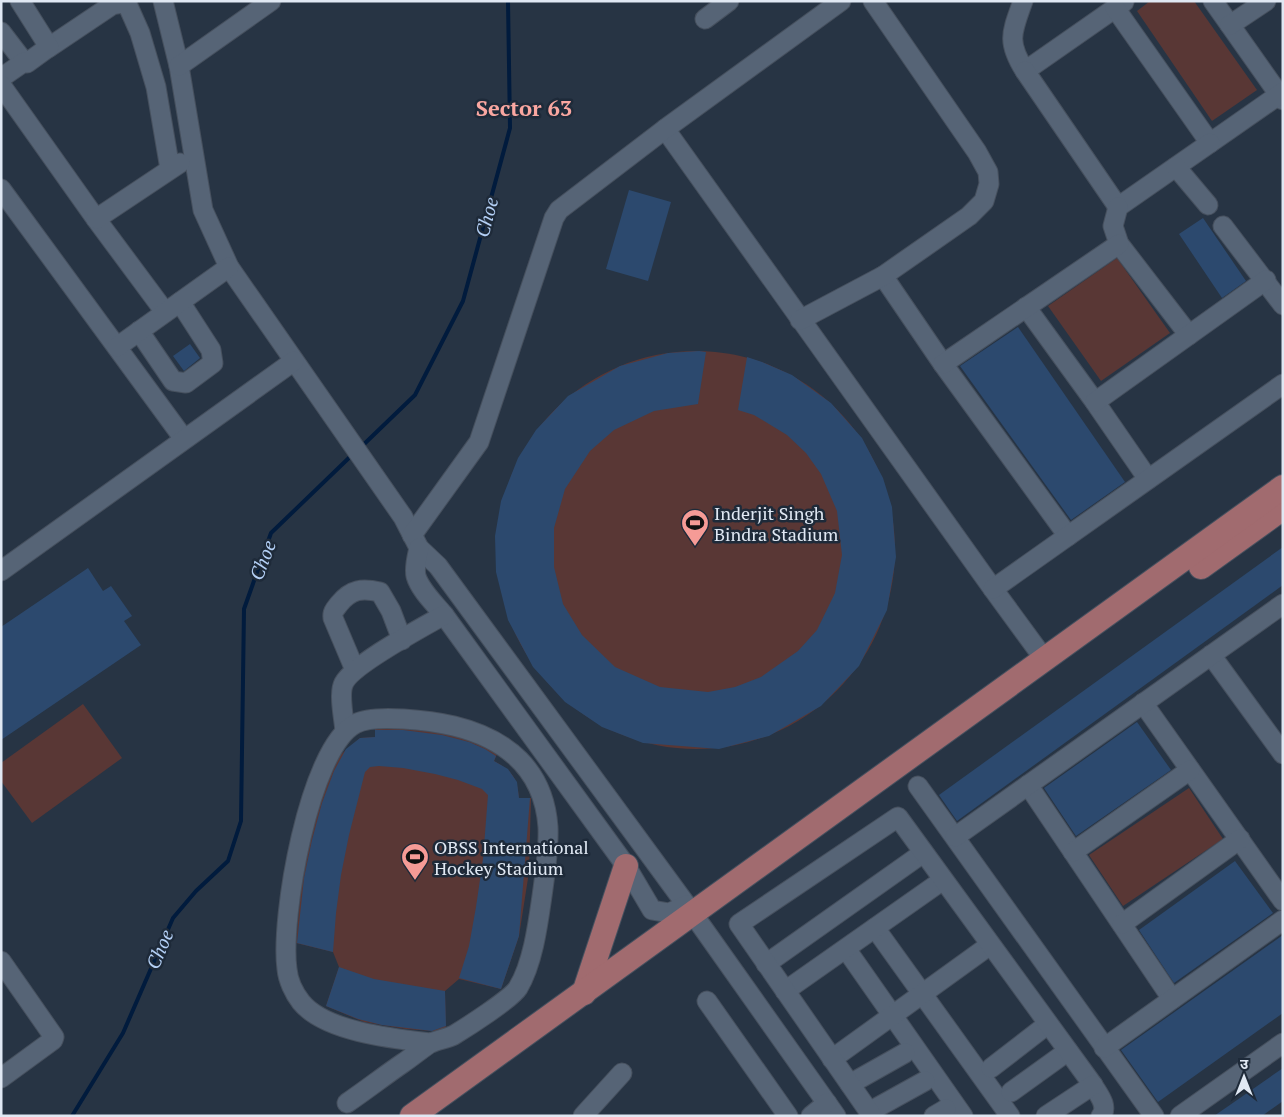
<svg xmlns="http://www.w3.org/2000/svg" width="1284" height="1117" viewBox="0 0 1284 1117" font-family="'PT Serif','Noto Sans Devanagari',serif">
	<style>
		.green { fill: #593735 }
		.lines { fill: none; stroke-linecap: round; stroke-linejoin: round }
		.stream { stroke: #011b3d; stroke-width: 4 }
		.building { fill: #2c496e }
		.minor-casing { stroke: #46505e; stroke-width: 21 }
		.major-casing { stroke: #46505e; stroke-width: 26 }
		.minor { stroke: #566476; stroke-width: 19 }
		.major { stroke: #a16b6f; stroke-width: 24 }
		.labels { text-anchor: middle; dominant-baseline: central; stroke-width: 5; stroke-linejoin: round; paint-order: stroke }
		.poi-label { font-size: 18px; fill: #e0e8f3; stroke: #1e2a39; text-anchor: start }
		.water-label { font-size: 19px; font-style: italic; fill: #b4d0f6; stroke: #1e2a39 }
		.district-label { font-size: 22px; font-weight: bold; fill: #faa7a1; stroke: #1e2a39 }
	</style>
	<rect width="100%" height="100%" fill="#273444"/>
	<g class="green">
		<path d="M1150 1H1194L1257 90 1212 121 1137 11Z"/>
		<path d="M1117 258 1170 333 1101 381 1048 306Z"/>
		<circle cx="696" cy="550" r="199"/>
		<path d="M83 704 122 758 32 823 1 781V763Z"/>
		<path d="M375 726 418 728 464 736 499 750 494 761C512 771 517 777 519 798H531L529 872 519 936 501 989 459 979 445 991 446 1032 406 1029 364 1022 326 1006 339 967 333 952 296 943 301 889 315 814 331 763 360 738 375 737Z"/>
		<path d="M1189 788 1223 839 1123 906 1089 855Z"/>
	</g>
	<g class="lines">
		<g class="stream">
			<path d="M360 448 415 395 463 301 510 128 508 1"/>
			<path d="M72 1116 123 1033 173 918 196 891 228 861 241 821 244 609 271 533 353 454"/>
		</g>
	</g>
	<g class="building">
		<path d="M629 190 671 202 648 281 606 269Z"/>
		<path d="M1203 218 1246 281 1222 298 1179 234Z"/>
		<path d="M1018 327 1125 482 1071 520 960 366Z"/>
		<path d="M190 344 200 358 184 371 173 356Z"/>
		<path d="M699 351 706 352 698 404 654 411 614 430 590 451 565 489 554 528V567L563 604 582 635 615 667 660 687 708 692 735 687 761 677 798 651 817 630 835 593 842 555 837 511 821 474 806 453 787 435 754 415 738 410 747 357 762 362 792 375 831 403 862 438 883 478 892 507 896 557 887 610 859 666 821 706 769 736 719 749 643 743 602 727 565 702 533 667 508 620 496 572 495 536 501 501 518 458 536 430 568 396 620 366 668 353Z"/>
		<path d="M1283 547V585L957 821 939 795Z"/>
		<path d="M88 568 103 591 111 586 132 616 124 621 141 645 1 740V627Z"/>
		<path d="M1137 722 1171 770 1076 836 1044 788Z"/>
		<path d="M375 730H403L442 735 469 742 485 749 496 756 494 761 508 769 517 782 519 798H530L519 936 501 989 459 978 469 946 476 907 483 859 488 795 482 789 458 780 435 774 403 768 379 766 370 767 365 772 349 835 341 875 336 913 333 952 297 943 304 878 312 840 322 803 334 771 346 749 360 738 375 737Z"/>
		<path d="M1235 861 1273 913 1174 983 1139 930Z"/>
		<path d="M1283 935V1013L1158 1102 1121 1050Z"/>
		<path d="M339 967 374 979 445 991 446 1026 432 1031 382 1025 358 1019 326 1006Z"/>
		<path d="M1283 1068V1101L1262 1116H1214Z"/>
	</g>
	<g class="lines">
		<defs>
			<g id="minor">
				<path d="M163 1 179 66 203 210 229 267 403 517 419 548 438 566 693 914 836 1116"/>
				<path d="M1023 1C1012 32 1006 41 1025 71L1124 2"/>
				<path d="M1213 1 1283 100"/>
				<path d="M1115 8 1210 143 1283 92"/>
				<path d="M705 19 729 1"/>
				<path d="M1230 25 1266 1"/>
				<path d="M1 32 24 62"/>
				<path d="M48 48 112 5 123 3 128 6 140 33 156 87 170 169"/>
				<path d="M179 66 271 1"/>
				<path d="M1025 71 1118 207 1210 143"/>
				<path d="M1 78 24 62 27 63 49 47 20 1"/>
				<path d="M1 85 96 219 165 312"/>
				<path d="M665 129 993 589 1045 660"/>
				<path d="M1176 167 1208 205"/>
				<path d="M1 189 184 439"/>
				<path d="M1118 207 1113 226 1119 244 1189 335"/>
				<path d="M96 219 180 163"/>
				<path d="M1223 226 1283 305"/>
				<path d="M883 276 943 364 1068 536"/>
				<path d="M1026 307 1095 402 1148 479"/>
				<path d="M800 320 883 276 969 216 984 201 989 184 988 172 977 152 873 1"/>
				<path d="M139 331 173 381 186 383 213 363 211 350 180 302"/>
				<path d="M117 347 229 267"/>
				<path d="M943 364 1119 244"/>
				<path d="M1095 402 1266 280"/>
				<path d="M412 535 479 442 554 218 559 210 665 129 841 1"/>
				<path d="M419 548C417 557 414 567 416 576 420 590 435 604 444 615L626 866 652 910 669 913 687 905"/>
				<path d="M1 571 294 361"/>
				<path d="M993 589 1283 384"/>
				<path d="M1211 655 1283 754"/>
				<path d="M355 670 333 618C332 612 335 609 339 604 351 589 362 588 380 592L391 611 402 640"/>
				<path d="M1143 703 1283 901"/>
				<path d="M345 731C344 719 339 696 343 685 349 666 425 626 444 615"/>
				<path d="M1028 785 1172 999"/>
				<path d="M918 786 1154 1116"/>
				<path d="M955 837 1283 604"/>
				<path d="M1073 852 1190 770"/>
				<path d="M1122 924 1240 839"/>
				<path d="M875 928 1010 1116"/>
				<path d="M846 949 963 1116"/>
				<path d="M1 961 54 1037 53 1040 1 1078"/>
				<path d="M766 964 923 853"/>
				<path d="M785 991 943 880"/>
				<path d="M707 1001 788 1116"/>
				<path d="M1104 1048 1283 920"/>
				<path d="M832 1059 990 945"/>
				<path d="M991 1068 1048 1024"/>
				<path d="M850 1084 905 1053"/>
				<path d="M1011 1092 1068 1051"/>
				<path d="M347 1103C366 1090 384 1076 403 1063 412 1057 420 1050 429 1044 436 1040 446 1039 454 1035 467 1027 511 999 518 988 533 963 538 924 542 896 545 874 549 849 548 827 544 770 507 739 454 726 433 721 374 713 355 724 309 749 280 919 287 969 288 980 294 993 301 1002 325 1032 395 1039 431 1043"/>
				<path d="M869 1112 925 1081"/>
				<path d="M583 1116 622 1073"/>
				<path d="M811 1116 827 1103"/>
				<path d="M872 1116 739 924 898 817 1093 1085C1098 1094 1109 1106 1101 1116"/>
				<path d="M934 1116 946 1109"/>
				<path d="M1046 1116 1093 1085"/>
				<path d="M1180 1116 1283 1043"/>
			</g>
			<g id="major">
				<path d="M1201 567 1283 508"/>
				<path d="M584 993 626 866"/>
				<path d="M412 1116 1283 487"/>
			</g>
		</defs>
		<use href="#minor" class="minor-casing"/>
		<use href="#major" class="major-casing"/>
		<use href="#minor" class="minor"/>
		<use href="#major" class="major"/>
	</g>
	<defs>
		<symbol id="stadium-pin" viewBox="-11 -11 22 30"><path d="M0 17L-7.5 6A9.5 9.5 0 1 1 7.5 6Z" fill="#f59b96" stroke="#1e2a39"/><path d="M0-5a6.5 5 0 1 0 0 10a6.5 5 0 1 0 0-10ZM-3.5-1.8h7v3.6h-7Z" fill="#111"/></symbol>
	</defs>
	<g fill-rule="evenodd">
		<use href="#stadium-pin" x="679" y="507" width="32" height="43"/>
		<use href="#stadium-pin" x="399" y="841" width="32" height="43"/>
	</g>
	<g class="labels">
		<g class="poi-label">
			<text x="714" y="513">Inderjit Singh<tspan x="714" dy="21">Bindra Stadium</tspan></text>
			<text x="434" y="847">OBSS International<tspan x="434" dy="21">Hockey Stadium</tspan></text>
		</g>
		<g class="water-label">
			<text transform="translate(486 217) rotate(-75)">Choe</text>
			<text transform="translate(262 560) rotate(-69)">Choe</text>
			<text transform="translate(159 949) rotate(-67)">Choe</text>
		</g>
		<g class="district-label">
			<text x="524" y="107">Sector 63</text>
		</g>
	</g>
	<rect width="1284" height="1117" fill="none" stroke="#e0e8f3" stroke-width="5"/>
	<g transform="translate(1244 1077)" stroke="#1e2a39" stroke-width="4" paint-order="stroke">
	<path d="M0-4L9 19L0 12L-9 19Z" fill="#e0e8f3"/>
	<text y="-8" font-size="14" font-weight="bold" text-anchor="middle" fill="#e0e8f3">उ</text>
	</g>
</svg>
